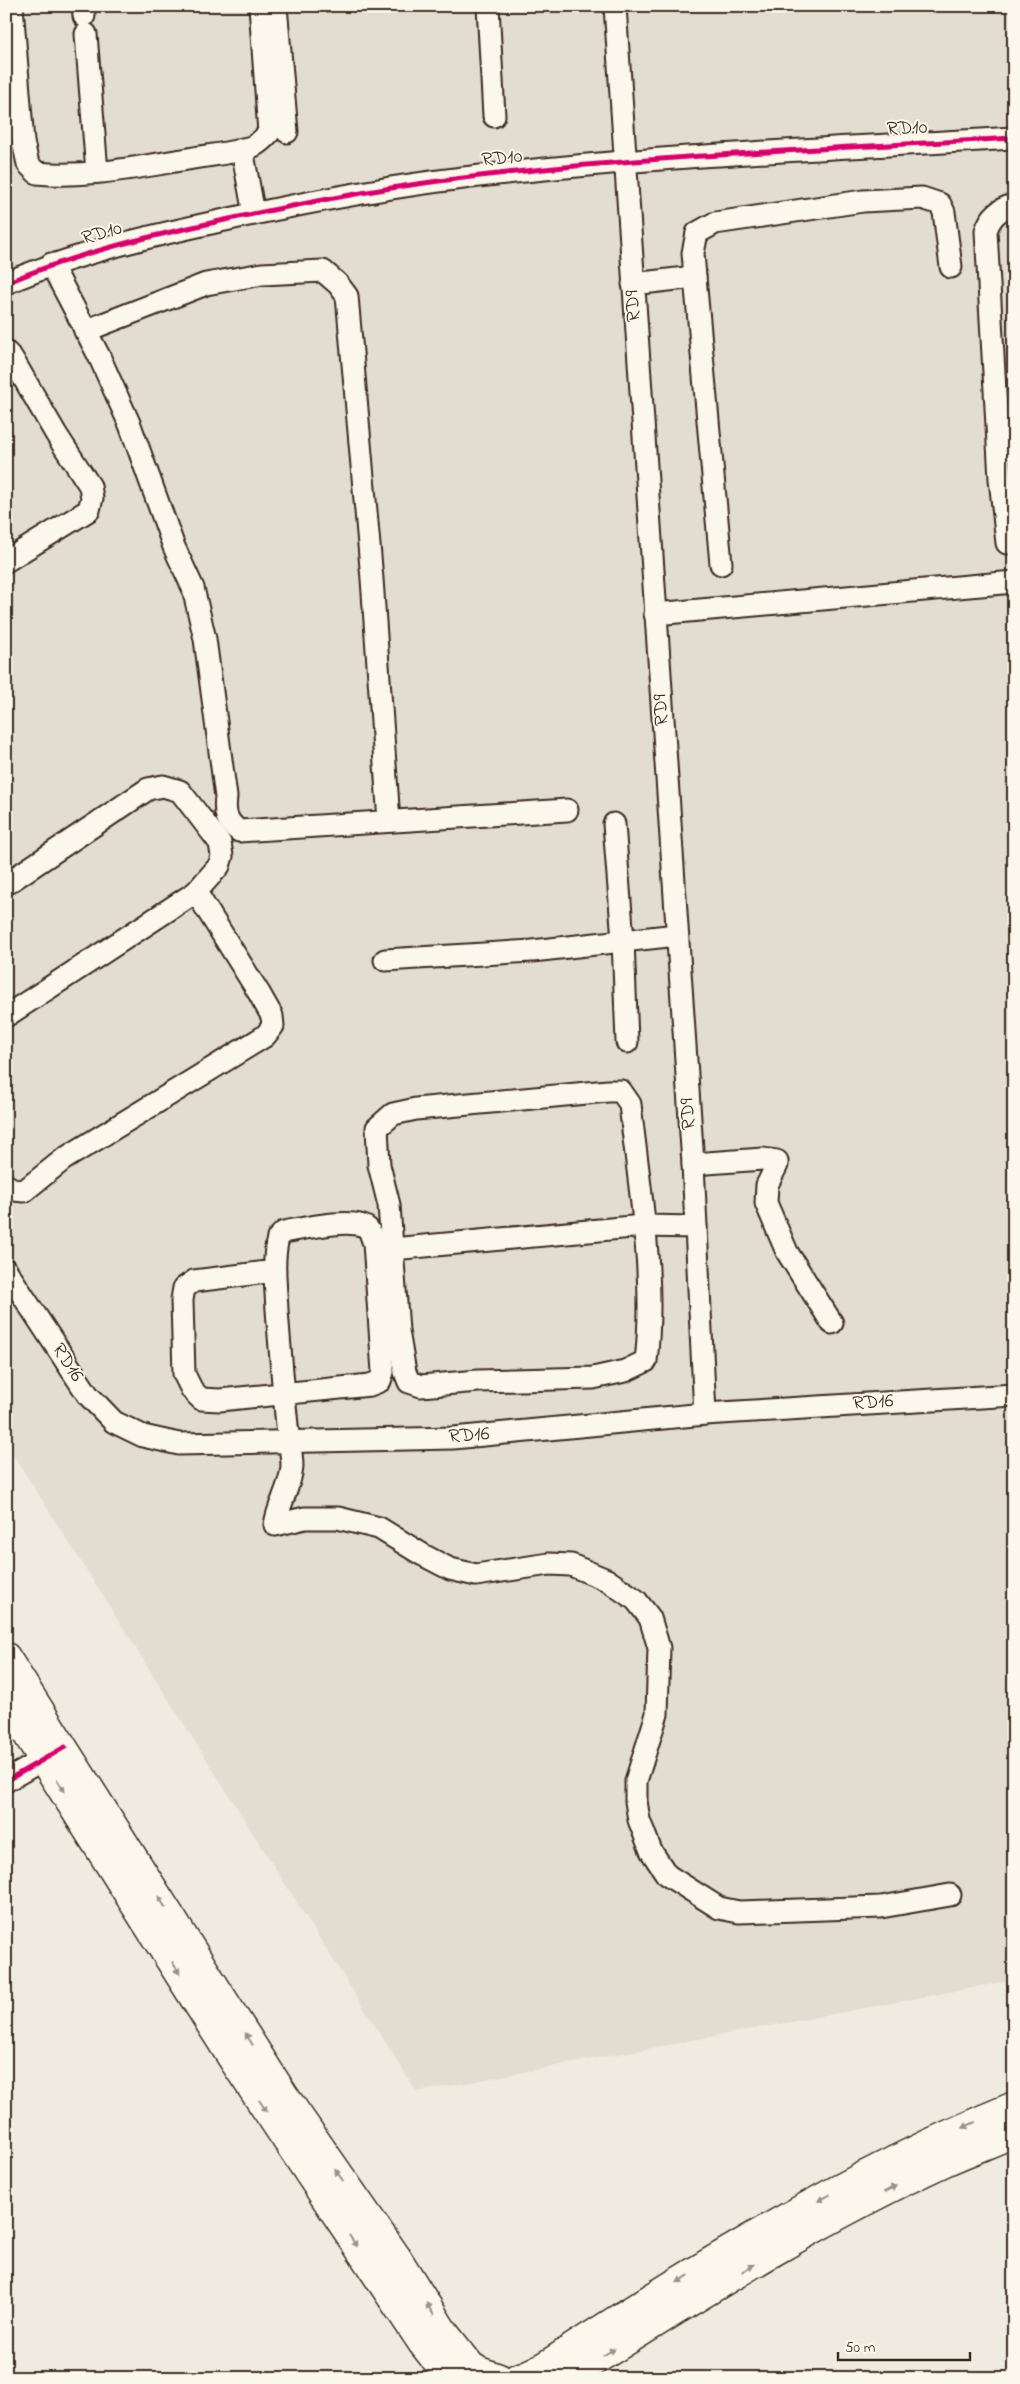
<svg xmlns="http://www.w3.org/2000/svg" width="1020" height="2384" viewBox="0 0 1020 2384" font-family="'Indie Flower',sans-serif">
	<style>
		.built { fill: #e2dcd1 }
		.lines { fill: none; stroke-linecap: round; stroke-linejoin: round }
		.minor-casing { stroke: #3b2a1e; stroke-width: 25 }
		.major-casing { stroke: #3b2a1e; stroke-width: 31 }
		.minor { stroke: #fbf7ec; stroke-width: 21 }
		.major { stroke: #fbf7ec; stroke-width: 28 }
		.cycleway-casing { stroke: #fbf7ec; stroke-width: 8 }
		.cycleway { stroke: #d6006c; stroke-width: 5 }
		.oneway { fill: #9b9085 }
		.labels { text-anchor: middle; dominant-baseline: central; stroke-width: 4; stroke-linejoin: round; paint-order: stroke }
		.street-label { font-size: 20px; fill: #3b2a1e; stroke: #fbf7ec }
	</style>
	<rect width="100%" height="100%" fill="#f0ebe0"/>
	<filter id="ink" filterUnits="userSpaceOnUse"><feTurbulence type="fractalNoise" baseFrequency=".02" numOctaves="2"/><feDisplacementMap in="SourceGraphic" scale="10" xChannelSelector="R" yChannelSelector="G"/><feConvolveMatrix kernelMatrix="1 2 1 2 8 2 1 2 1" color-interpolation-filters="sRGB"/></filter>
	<g filter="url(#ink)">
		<path class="built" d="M6 6H1014V1980L417 2092 6 1443Z"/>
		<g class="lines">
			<defs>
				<g id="minor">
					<path d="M12 6 23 142 28 164 37 173C87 178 138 167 188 159 209 155 231 154 251 147 259 144 264 138 269 133L260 6"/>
					<path d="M83 6 84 16"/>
					<path d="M276 6 287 132"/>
					<path d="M488 6 494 116"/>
					<path d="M615 6 693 1164 705 1414"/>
					<path d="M86 34 97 172"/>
					<path d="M242 149 254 214"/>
					<path d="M51 264 99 356 130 425 174 547 193 588 205 639 226 797C224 813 226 821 239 831L567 810"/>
					<path d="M695 277 721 564"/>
					<path d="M6 283C86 249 169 232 253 214 320 200 387 187 455 179 641 156 828 149 1014 138"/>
					<path d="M633 284 695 277 693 253 697 233 715 223 863 201 922 198 940 204 944 212 951 267"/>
					<path d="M85 331 206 284 262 274 323 271 338 284 347 296 372 579 389 821"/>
					<path d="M6 352 12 358 56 434 90 486 92 498 89 510 6 561"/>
					<path d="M1007 543 1000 479 986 231C990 217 1000 208 1014 205"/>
					<path d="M655 614 1014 582"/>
					<path d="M614 824 623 940 627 1042"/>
					<path d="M6 884 148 789 163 786 180 791 220 843 222 856 219 866 196 892 6 1016"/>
					<path d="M385 960 532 951 677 935"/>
					<path d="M608 1091H621L630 1104C639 1188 656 1276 646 1361L625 1371 593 1378 478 1381 421 1386 409 1382 405 1372 398 1331 389 1205 379 1165 377 1128 393 1114 416 1109Z"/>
					<path d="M693 1164 763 1159 777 1161V1165L767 1185 766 1203 787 1252 832 1323"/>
					<path d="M6 1185 14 1190 24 1191 64 1159 265 1036 273 1026 272 1016 259 993 196 892"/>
					<path d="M392 1249 643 1226 696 1227"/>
					<path d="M6 1270 88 1395 114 1422 143 1436 179 1444 453 1438 705 1414 1014 1395"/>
					<path d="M275 1271 194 1281 184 1288 182 1300 184 1374 192 1390 201 1399 220 1400 370 1385 380 1381 383 1372 374 1243C372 1239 371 1233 368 1229 358 1216 300 1229 284 1232L278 1238C272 1261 276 1286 277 1310 280 1349 283 1387 287 1425 288 1438 292 1453 292 1466 291 1487 278 1504 275 1525L305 1518H338L379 1528 423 1555 450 1569 476 1575 549 1564 571 1565 607 1580 636 1600 650 1618 659 1648 657 1714 636 1781V1801L639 1820 651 1851 667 1875 719 1908 739 1912 881 1907 950 1895"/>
					<path d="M6 1781 56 1752"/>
				</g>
				<g id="major">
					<path d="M6 1657 284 2095 396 2256 443 2331 471 2366 479 2371 499 2378"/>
					<path d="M6 1701 235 2063 422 2343 434 2358 458 2378"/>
					<path d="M517 2378C541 2371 562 2354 583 2341 616 2320 649 2299 682 2279 788 2214 898 2153 1014 2106"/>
					<path d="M567 2378C691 2301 814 2222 947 2161 969 2151 992 2143 1014 2133"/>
				</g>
			</defs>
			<use href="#minor" class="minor-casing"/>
			<use href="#major" class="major-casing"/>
			<use href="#minor" class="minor"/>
			<use href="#major" class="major"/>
			<defs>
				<g id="cycleway">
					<path d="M6 283C86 249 169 232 253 214 320 200 387 187 455 179 641 156 828 149 1014 138"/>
					<path d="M6 1781 65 1747"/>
				</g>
			</defs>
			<use href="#cycleway" class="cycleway-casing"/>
			<use href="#cycleway" class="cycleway"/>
		</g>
		<defs><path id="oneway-solid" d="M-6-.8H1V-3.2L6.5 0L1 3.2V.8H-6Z" transform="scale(1.25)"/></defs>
		<g class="oneway">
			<use href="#oneway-solid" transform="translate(61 1786) rotate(58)"/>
			<use href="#oneway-solid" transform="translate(162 1902) rotate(-122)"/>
			<use href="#oneway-solid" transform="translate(176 1968) rotate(58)"/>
			<use href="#oneway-solid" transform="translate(249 2039) rotate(-122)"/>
			<use href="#oneway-solid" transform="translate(263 2106) rotate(57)"/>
			<use href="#oneway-solid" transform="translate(969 2125) rotate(155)"/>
			<use href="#oneway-solid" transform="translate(339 2175) rotate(-125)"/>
			<use href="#oneway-solid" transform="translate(890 2189) rotate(-27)"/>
			<use href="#oneway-solid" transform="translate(824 2198) rotate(152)"/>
			<use href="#oneway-solid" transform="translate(353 2241) rotate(56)"/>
			<use href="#oneway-solid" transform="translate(748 2268) rotate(-31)"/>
			<use href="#oneway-solid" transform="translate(683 2279) rotate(149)"/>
			<use href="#oneway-solid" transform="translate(430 2309) rotate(-122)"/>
			<use href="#oneway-solid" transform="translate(609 2352) rotate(-32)"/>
		</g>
	</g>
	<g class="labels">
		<g class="street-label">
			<text transform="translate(907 129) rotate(-3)">RD10</text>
			<text transform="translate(502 159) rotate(-6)">RD10</text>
			<text transform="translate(102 234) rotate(-16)">RD10</text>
			<text transform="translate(634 306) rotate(-94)">RD9</text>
			<text transform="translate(662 710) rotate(-94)">RD9</text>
			<text transform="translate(689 1114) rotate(-94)">RD9</text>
			<text transform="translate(67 1363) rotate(57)">RD16</text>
			<text transform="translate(873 1403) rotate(-4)">RD16</text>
			<text transform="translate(469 1436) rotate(-4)">RD16</text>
		</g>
	</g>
	<rect width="1020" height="2384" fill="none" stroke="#fbf7ec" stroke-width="25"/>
	<rect x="12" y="12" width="995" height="2359" fill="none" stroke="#3b2a1e" stroke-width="2" filter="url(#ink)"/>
	<path d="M838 2352v8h132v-8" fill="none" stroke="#3b2a1e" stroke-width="2.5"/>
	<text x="845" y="2352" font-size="15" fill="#3b2a1e" stroke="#fbf7ec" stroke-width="4" paint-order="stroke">50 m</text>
</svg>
